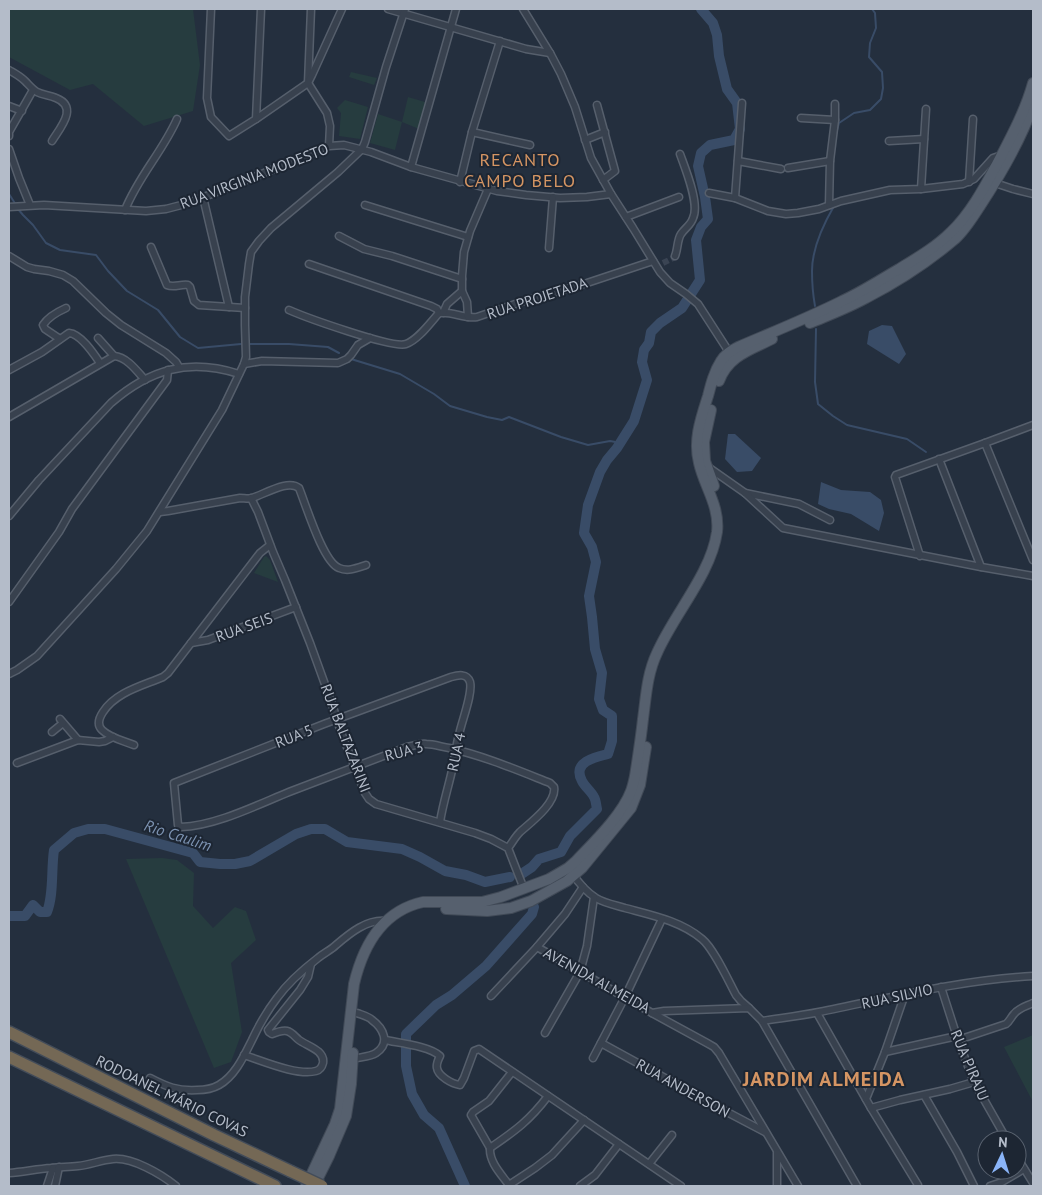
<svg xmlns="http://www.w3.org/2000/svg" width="1042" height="1195" viewBox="0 0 1042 1195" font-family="'PT Sans',sans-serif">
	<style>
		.green { fill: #263c3f }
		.water { fill: #394c67 }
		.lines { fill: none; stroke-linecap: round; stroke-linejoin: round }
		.stream { stroke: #394c67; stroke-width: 2 }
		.river { stroke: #394c67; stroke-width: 10 }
		.minor-tunnel { stroke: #3a4453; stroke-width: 6; stroke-dasharray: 6 3; stroke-linecap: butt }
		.minor-casing { stroke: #565f6c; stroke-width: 9 }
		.primary-casing { stroke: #414a57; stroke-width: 12 }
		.motorway-casing { stroke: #434c59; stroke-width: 14 }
		.minor { stroke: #38414e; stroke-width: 6 }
		.primary { stroke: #56606e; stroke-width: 10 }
		.motorway { stroke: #746855; stroke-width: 11 }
		.motorway-bridge-casing { stroke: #434c59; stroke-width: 14; stroke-linecap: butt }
		.motorway-bridge { stroke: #746855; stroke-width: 11 }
		.labels { text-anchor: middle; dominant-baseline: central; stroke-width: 4; stroke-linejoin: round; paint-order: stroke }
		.street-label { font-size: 15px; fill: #b4bcc9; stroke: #1d2633 }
		.water-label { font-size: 16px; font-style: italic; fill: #7c92b1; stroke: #1d2633 }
		.quarter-label { font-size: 18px; letter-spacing: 1px; fill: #d59563; stroke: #1d2633 }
		.district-label { font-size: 20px; font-weight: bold; letter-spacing: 1px; fill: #d59563; stroke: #1d2633 }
	</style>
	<rect width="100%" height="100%" fill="#242f3e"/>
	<g class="green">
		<path d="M9 9H193L200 65 193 111 144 126 93 84 70 90 9 57Z"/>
		<path d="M351 72 377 78 374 85 349 77Z"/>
		<path d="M408 97 425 102 419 129 402 122 395 150 370 143 378 114 402 122Z"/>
		<path d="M345 100 368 107 360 139 339 136 341 113 337 108Z"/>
		<path d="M266 556 270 560 278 582 254 573 264 557Z"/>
		<path d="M162 858 177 860 194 873 193 906 213 928 235 907 246 911 256 940 231 963 242 1032 231 1062 214 1068 126 859Z"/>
		<path d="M1033 1035V1102L1004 1047Z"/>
	</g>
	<g class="water">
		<path d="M882 325 892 326 906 354 899 364 867 344 869 331Z"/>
		<path d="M728 434H735L761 458 752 471 737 472 725 459Z"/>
		<path d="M821 482 841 490 870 492 881 500 884 513 879 531 851 514 829 509 818 504Z"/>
	</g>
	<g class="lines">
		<g class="stream">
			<path d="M836 134 839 123 854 113 870 110 881 99 883 88 882 72 869 57 870 43 876 28 875 13 872 9"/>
			<path d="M9 194 16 205"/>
			<path d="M18 209 23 215 33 225 46 243 60 250 96 255 108 271 127 291 158 310 180 337 198 348 241 344H289L328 347 339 353"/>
			<path d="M815 306C813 295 812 283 812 271 812 248 823 225 834 206"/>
			<path d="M816 329 815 382 818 404 833 416 847 425 907 439 926 452"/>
			<path d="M351 359 400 374 434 394 450 406 487 417 502 420 509 417 561 437 588 445 610 441 621 443"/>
		</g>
		<g class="river">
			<path d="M523 873 532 867 539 859 561 852 570 836 597 809C596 805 596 800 594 797 591 791 585 787 582 781 572 762 595 757 608 754L612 741V716L603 710 599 699 602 673 595 649 592 617 589 596 596 562 592 547 584 533 588 505 600 472 607 460 617 448 634 421 647 380 642 362 644 350 649 343 651 332 660 323 682 308 700 280 696 240 701 227 708 219 705 197 698 166 701 153 710 145 734 140 740 129 737 103 727 89 719 56 717 35 713 23 701 9"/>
			<path d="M9 916H25L33 905 40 912H47C54 894 51 870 54 850L74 833 88 829H105L193 853 200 862 220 864H235L250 861 296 834 311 829H325L347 842 402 849 420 857 445 871 466 875 485 882 510 877"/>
			<path d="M465 1186 439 1128 424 1115 412 1094 406 1066V1034L436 1005 452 995 486 966 532 914 534 907"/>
		</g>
		<path class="minor-tunnel" d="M663 263 673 258 675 256"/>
		<defs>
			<g id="minor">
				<path d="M211 9 207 98 211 117 229 136 256 119 261 9"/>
				<path d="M311 9 308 83 327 113 330 126 329 146"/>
				<path d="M388 9 526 49 550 53"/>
				<path d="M523 9 550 53 561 74 575 107 591 158 611 194 633 228 660 272 670 283 686 294 698 304 731 355"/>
				<path d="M9 70C14 73 20 76 25 81 29 85 32 89 37 92 43 95 49 95 56 98 79 107 60 128 52 141"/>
				<path d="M597 105 615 171 603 180"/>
				<path d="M9 106 22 111"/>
				<path d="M801 118 835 120"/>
				<path d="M256 119 308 83 312 75 342 9"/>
				<path d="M472 132 530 145"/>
				<path d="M9 136V132L33 90"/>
				<path d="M585 140 605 132"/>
				<path d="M889 141 924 139"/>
				<path d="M9 149 19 178 30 205"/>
				<path d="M738 161 781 169"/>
				<path d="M411 167 456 9"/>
				<path d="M788 168 830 161"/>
				<path d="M460 182 472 132 500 41"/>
				<path d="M969 182 973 119"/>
				<path d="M992 182 1013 189 1033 194"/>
				<path d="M921 189 926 109"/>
				<path d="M709 193 735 198 768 211 786 214 798 213 819 209 841 201 890 190 921 189 963 184 974 179 993 158 1002 155"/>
				<path d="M203 197 229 307"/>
				<path d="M735 198 742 103"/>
				<path d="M365 205 468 237"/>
				<path d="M829 205 830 161 835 120V104"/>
				<path d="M9 207 44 205 146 211 166 209 189 203 289 163 322 148 329 146 344 145 371 152 411 167 497 191 526 195 560 198 587 197 611 194"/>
				<path d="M125 210C138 177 163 151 177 119"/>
				<path d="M626 217 679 197"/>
				<path d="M339 236 364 249 392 256 462 279"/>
				<path d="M151 247 167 285C174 288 180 284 188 285L190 287 194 301 199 305 245 308"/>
				<path d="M549 248 553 197"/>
				<path d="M9 256 27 267 34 269 49 271 63 275 73 281 106 313 121 325 166 353 176 362 179 367"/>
				<path d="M675 256C678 249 677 240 681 234 685 228 691 225 693 218 700 204 685 168 680 154"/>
				<path d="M309 264 431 306 437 309 439 313C452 311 464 319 477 317L524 301 587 283 653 261"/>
				<path d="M289 310C305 317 393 349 406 344 418 340 430 323 439 313"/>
				<path d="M443 313 447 304 462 291"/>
				<path d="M468 317 467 302 462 291V276L464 252 470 231 488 189"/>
				<path d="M98 338 114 356"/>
				<path d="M60 339 45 329 43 325C48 317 57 312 66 308"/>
				<path d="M244 364 262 361 338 363 347 359 351 355 358 345 370 338"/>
				<path d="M9 370 42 352 69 333C81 334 94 354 100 363"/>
				<path d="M9 417 114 356C127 357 137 371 145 380"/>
				<path d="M985 443 1033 560"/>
				<path d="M939 459 981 567"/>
				<path d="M708 467 745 493 799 504 830 520"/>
				<path d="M745 493 783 528 981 567 1033 576"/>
				<path d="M251 498 258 512 273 552 285 580 310 643 331 701 341 732 365 793 369 799 376 804 475 833 491 839 508 848 524 889"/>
				<path d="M160 512 168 511 240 498C244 498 249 499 252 498 265 494 288 479 299 488 306 505 323 562 339 568 348 572 357 568 366 565"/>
				<path d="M9 516 39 480 111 403C150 369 189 358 239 374"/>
				<path d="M920 556 895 477 896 475 985 443 1033 425"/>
				<path d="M9 602 59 532 72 509 167 380 168 370"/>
				<path d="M191 643 208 640 296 607"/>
				<path d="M9 674 17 670 37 656 116 569 147 531 222 410 244 364 246 357 245 325V297L249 264 251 252 259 241 271 228 338 172 362 149 365 142 386 67 405 9"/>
				<path d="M60 719 78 740"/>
				<path d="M52 732 63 723"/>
				<path d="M134 745C124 741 110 738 102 730 97 725 99 718 103 712 116 692 142 686 163 677L168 673 260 553 270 545"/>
				<path d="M17 763 78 740 99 742 105 741 113 737"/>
				<path d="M440 822C443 803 449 785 453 766 455 756 456 745 459 735 461 723 473 694 470 682 467 673 458 675 451 677L324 724 174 783 178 825 181 827C215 826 257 805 289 792 328 777 367 762 407 747 413 746 420 743 426 744 434 744 442 747 449 748 484 756 517 770 550 783L554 787C557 803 530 823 520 832 515 837 512 843 508 848"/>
				<path d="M572 873C578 882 586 892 596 898 604 903 615 905 625 908 651 915 681 921 702 939 714 949 728 980 736 995L741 1001 749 1008"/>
				<path d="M537 947 652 1013 664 1011 749 1008 762 1021 857 1186"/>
				<path d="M941 987 958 1040 974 1082 1007 1140"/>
				<path d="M491 996 537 947 565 914 583 887"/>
				<path d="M652 1013 707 1043 714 1047 719 1053 798 1186"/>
				<path d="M817 1013 871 1108 918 1185"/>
				<path d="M762 1021C781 1018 800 1016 819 1012 890 998 960 980 1033 976"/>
				<path d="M545 1033 580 972 587 946 594 897"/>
				<path d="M385 1040C399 1043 430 1046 440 1056 438 1060 436 1064 437 1068 438 1076 452 1084 460 1085L464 1078 474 1051 479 1049 681 1186"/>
				<path d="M958 1040 1006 1024C1010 1021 1011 1017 1014 1014 1018 1008 1027 1006 1033 1003"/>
				<path d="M601 1043 727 1112 765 1132"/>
				<path d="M885 1052 957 1036"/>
				<path d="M244 1055C263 1061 297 1076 316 1071 320 1070 322 1067 323 1063 325 1050 307 1046 299 1040 295 1037 292 1032 287 1031 282 1030 277 1032 272 1034L269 1032 268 1030 300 990 308 977 311 964"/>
				<path d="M593 1058 625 997 662 919"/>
				<path d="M353 1059C360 1057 370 1057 376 1053 391 1043 383 1028 372 1020 368 1016 362 1015 357 1013"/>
				<path d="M512 1072 489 1101 473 1112 471 1115 490 1148C515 1131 530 1120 548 1096"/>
				<path d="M150 1078C167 1087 177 1091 197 1090 204 1090 212 1089 219 1085 235 1076 244 1056 252 1040 259 1025 267 1011 277 998 287 984 305 968 318 958 324 953 331 950 336 945 350 933 367 919 386 921"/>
				<path d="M924 1095 957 1152 974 1186"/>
				<path d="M866 1099 885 1052 905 994"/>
				<path d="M871 1108 900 1100 950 1089 974 1082"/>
				<path d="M490 1148C489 1162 501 1174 509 1185L535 1168 552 1155 584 1120"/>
				<path d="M777 1153V1186"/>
				<path d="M1017 1157 1033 1183"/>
				<path d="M649 1164 672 1135"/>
				<path d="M9 1173C23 1172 37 1169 51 1168 60 1167 69 1167 78 1166 90 1165 101 1160 113 1159 132 1157 161 1174 176 1186"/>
				<path d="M47 1186 53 1168"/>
				<path d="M55 1186 59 1167"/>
				<path d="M580 1186 595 1175 619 1144"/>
				<path d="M990 1186 1002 1182 1024 1169"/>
			</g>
			<g id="primary">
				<path d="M810 323C829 315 848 308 866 298 897 282 929 261 955 239 965 230 973 217 980 206 1001 174 1021 140 1033 105"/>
				<path d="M719 381C728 356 750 350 772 339"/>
				<path d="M711 410 704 442 705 461 714 486"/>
				<path d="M446 909 487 911 511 908 531 901 567 881 582 868 631 808 640 785 646 747"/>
				<path d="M306 1186 335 1124 340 1109 354 984C363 946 382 911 423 902H482L501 897 549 879 568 868 576 861C594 842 622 815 631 791 633 786 634 781 635 776 638 757 641 738 643 719 646 697 647 674 657 653 674 614 711 574 717 532 720 506 704 486 699 463 693 440 701 418 708 396 711 384 714 372 721 361 725 354 731 351 738 347 773 332 808 318 842 301 862 292 880 280 899 269 917 258 936 247 951 232 970 214 984 188 996 166 1010 139 1025 112 1033 83"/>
				<path d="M314 1186 329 1156 346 1116 351 1084 353 1053"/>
			</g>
			<g id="motorway">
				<path d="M9 1032 214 1135 290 1171"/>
				<path d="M9 1057 275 1186"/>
			</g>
		</defs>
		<use href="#minor" class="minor-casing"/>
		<use href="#primary" class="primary-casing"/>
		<use href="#motorway" class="motorway-casing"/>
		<use href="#minor" class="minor"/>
		<use href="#primary" class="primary"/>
		<use href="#motorway" class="motorway"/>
		<defs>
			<path id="motorway-bridge" d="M290 1171 322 1186"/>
		</defs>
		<use href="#motorway-bridge" class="motorway-bridge-casing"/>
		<use href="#motorway-bridge" class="motorway-bridge"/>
	</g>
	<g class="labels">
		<g class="street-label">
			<text transform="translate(254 176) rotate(-21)">RUA VIRGINIA MODESTO</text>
			<text transform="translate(537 298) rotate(-18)">RUA PROJETADA</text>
			<text transform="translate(244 627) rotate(-20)">RUA SEIS</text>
			<text transform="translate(294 736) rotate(-21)">RUA 5</text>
			<text transform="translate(346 738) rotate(69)">RUA BALTAZARINI</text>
			<text transform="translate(404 751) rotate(-15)">RUA 3</text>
			<text transform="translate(456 752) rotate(-78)">RUA 4</text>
			<text transform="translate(597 980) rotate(29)">AVENIDA ALMEIDA</text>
			<text transform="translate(897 996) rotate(-12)">RUA SILVIO</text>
			<text transform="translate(970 1065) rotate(67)">RUA PIRAJU</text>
			<text transform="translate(683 1088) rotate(29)">RUA ANDERSON</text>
			<text transform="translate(172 1096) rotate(26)">RODOANEL MÁRIO COVAS</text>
		</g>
		<g class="water-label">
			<text transform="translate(178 835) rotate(18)">Rio Caulim</text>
		</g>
		<g class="quarter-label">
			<text x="520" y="159">RECANTO<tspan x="520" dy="21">CAMPO BELO</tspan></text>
		</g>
		<g class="district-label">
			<text x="824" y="1079">JARDIM ALMEIDA</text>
		</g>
	</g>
	<rect width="1042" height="1195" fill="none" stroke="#b4bcc9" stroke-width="20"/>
	<g transform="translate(1002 1155) rotate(4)"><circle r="24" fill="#1d2633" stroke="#59626f"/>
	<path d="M0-4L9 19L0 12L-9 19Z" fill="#8ab4f8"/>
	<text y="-8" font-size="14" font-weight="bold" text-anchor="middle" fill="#b4bcc9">N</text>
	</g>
</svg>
